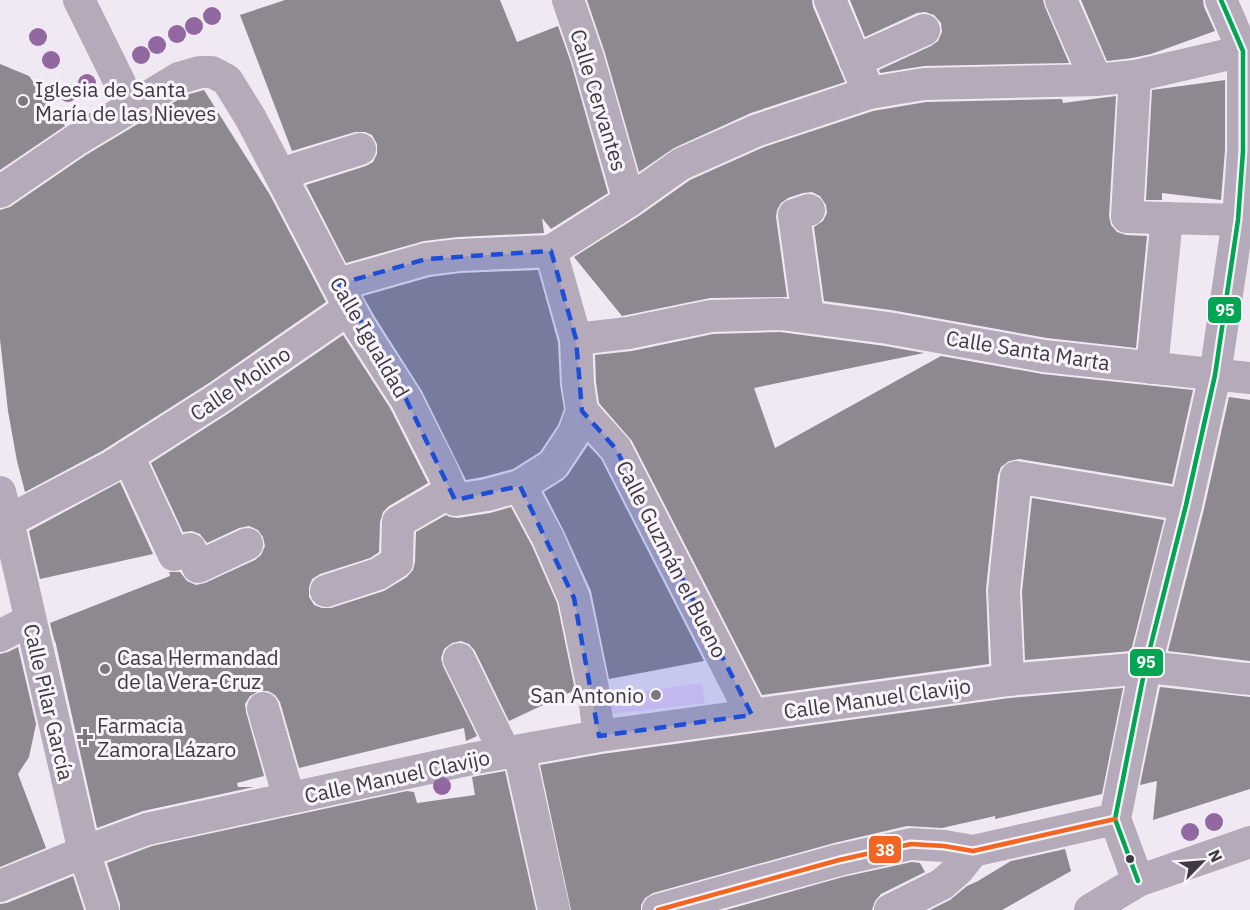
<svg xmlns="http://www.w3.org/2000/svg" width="1250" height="910" viewBox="0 0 1250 910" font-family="'IBM Plex Sans',sans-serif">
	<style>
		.green { fill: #ebd3f7 }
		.building { fill: #8e8890 }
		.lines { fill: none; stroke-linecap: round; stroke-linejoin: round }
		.street { stroke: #b4aab9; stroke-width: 32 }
		.bus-1-casing { stroke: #f9f4fc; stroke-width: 9 }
		.bus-2-casing { stroke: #f9f4fc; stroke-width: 9 }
		.bus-1 { stroke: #00a651; stroke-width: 4.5 }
		.bus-2 { stroke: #f26522; stroke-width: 4.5 }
		.tree { fill: #9268a0 }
		.marked { fill: #1d4ed8; fill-opacity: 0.2; stroke: #1d4ed8; stroke-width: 4.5; stroke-dasharray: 12 8; stroke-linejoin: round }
		.poi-dot { fill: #7d7780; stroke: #f9f4fc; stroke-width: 2 }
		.bus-dot { fill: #3f3a42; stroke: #f9f4fc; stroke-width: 2 }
		.labels { text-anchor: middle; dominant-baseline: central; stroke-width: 6; stroke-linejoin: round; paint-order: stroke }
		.poi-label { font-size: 21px; fill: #3f3a42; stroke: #f9f4fc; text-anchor: start }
		.street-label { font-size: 21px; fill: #3f3a42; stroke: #f9f4fc }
		.line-badge { stroke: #f9f4fc; stroke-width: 2 }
		.badge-label { font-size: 16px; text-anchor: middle; font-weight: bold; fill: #fff }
	</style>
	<rect width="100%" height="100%" fill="#f0e8f3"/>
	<path class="green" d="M702 683 705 703 612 714 608 696Z"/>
	<g class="building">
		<path d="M285 0H500L517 42 558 26 571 63 608 193 551 229 542 218 544 233 458 237 424 241 346 263 306 185 366 166 373 162 377 154V144L372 135 365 132H355L292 151 240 15Z"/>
		<path d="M587 0H812L813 7 845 82 751 113 674 148 639 172 605 53Z"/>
		<path d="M850 0H1043L1045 7 1069 63 924 66 880 73 879 70 931 46 938 41 942 32 941 23 934 15 925 12 917 13 865 37Z"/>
		<path d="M1081 0H1203L1204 7 1215 31 1151 54 1132 58 1107 61Z"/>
		<path d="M0 64 29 76 65 126 0 170Z"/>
		<path d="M1225 80V150L1221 200 1162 193V200H1146L1152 90Z"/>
		<path d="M204 90 270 195 326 302 209 383 102 451 25 492 17 461 8 411 0 339V210L10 207 86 155 186 95Z"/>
		<path d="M1116 96 1109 216 1111 225 1117 232 1126 235 1147 236 1136 348 1047 338 891 310 824 301 814 227 823 221 827 213 826 205 820 196 812 192 803 193 788 198 781 203 777 210 776 217 787 297 710 298 622 316 574 257 639 216 690 180 764 147 873 111 926 102 1062 99 1063 103Z"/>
		<path d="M538 270 558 342 560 385 564 409 558 425 540 452 513 469 483 477 466 480 422 391 375 317 363 296 430 277 460 273Z"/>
		<path d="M780 332 885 346 924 353 754 388 775 448 941 356 1042 374 1193 390 1172 484 1019 459 1009 461 1001 467 998 475 986 589 989 664 762 695 632 441 599 403 596 382 595 355 632 351 713 334Z"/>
		<path d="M343 335 390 408 428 483 389 506 383 512 380 522 379 552 370 558 320 574 312 579 309 587V597L314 605 322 608H331L384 591 407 577 413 570 415 562 416 532 446 515 450 517 458 518 490 513 511 507 532 546 557 603 575 690 509 721 475 651 469 644 461 641 452 643 444 649 441 658 443 666 477 736 466 741 464 728 299 768 280 702 275 695 268 691H259L250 696 245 704 246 712 264 776 237 783 238 787H254L143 811 97 828 55 640V643L50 623 170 576 169 572H180L187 581 196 585 205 583 255 560 261 555 265 546 263 537 258 530 249 526 239 528 207 543 200 534 192 531 183 532 151 463 229 413Z"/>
		<path d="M1229 397 1250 400V661L1168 651 1204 509Z"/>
		<path d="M588 445 601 459 704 661 609 679 591 591 564 531 544 492 563 480 568 475Z"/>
		<path d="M120 482 153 554 40 579 29 531Z"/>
		<path d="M1032 498 1164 520 1131 651 1025 660 1022 592Z"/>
		<path d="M18 647 36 724 29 757 18 774 46 848 0 867V654L8 652Z"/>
		<path d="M1160 687 1250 697V789L1153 820 1157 781 1140 785Z"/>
		<path d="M1123 688 1102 794 995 819V816L942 828 907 826 834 843 653 893 645 898 641 905V910H571L540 765 602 754 1010 698Z"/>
		<path d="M505 771 536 910H120V904L107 863 152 846 407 791 414 792 417 803 475 795 472 777Z"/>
		<path d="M1065 849 1071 871 1002 910H930L950 900 967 886 978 881 1011 861Z"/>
		<path d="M912 862 920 863 925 872 881 894 875 901 872 910H726L843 877Z"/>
		<path d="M73 876 84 910H0V904L7 903Z"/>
	</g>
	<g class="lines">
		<g class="street">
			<path d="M79 0 123 89 133 106"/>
			<path d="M568 0 588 58 629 201"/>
			<path d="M830 0 869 93"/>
			<path d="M1061 0 1096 80"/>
			<path d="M855 61 924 30"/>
			<path d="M1135 76 1127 217 1238 220"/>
			<path d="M281 175 299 168 360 149"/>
			<path d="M0 192 76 140 179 78 200 72H212L227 80 250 117 359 326 406 399 442 470 455 500 487 495 520 486 553 465 574 433 582 411 578 384 576 339 551 251"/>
			<path d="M339 284 426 259 459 255 551 251 629 201 681 164 758 130 869 93 924 84 1096 80 1135 76 1243 51 1250 48"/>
			<path d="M808 317 794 215 809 210"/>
			<path d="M576 339 628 333 711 316 781 314 888 328 1044 356 1250 378"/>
			<path d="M1152 368 1167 218"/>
			<path d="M582 411 616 449 752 715"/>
			<path d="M128 456 174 555 190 549 198 567 247 544"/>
			<path d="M520 486 548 538 574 598 593 689 599 736"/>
			<path d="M0 492 8 521 84 852 103 910"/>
			<path d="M8 521 111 467 219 398 350 308"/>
			<path d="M326 591 378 574 397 562 398 522 451 491"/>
			<path d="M0 636 30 620"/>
			<path d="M459 659 505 753"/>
			<path d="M1008 680 1004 591 1016 477 1186 505"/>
			<path d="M263 708 289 798"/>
			<path d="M519 751 554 910"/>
			<path d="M1138 881 1115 819 1145 668 1186 505 1215 375 1238 220 1243 151V51L1221 0"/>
			<path d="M0 886 84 852 147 829 476 758 599 736 1008 680 1145 668C1181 668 1215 677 1250 679"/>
			<path d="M658 910 839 860 911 844 944 846 973 851 1115 819"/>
			<path d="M890 910 942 884 958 870 973 851"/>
			<path d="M1090 910 1138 881 1250 842"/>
		</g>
		<defs>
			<path id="bus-1" d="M1138 881 1115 819 1145 668 1186 505 1215 375 1238 220 1243 151V51L1221 0"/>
			<path id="bus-2" d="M658 910 839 860 911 844 944 846 973 851 1115 819"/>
		</defs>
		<use href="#bus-1" class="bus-1-casing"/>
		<use href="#bus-2" class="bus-2-casing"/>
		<use href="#bus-1" class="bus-1"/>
		<use href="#bus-2" class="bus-2"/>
	</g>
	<g class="tree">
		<circle cx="212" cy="16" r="9"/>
		<circle cx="194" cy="26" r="9"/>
		<circle cx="177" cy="34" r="9"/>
		<circle cx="38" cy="37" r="9"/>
		<circle cx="157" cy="45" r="9"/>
		<circle cx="141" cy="55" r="9"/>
		<circle cx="51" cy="60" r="9"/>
		<circle cx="87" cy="83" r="9"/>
		<circle cx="68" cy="93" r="9"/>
		<circle cx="442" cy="786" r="9"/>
		<circle cx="1214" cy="822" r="9"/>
		<circle cx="1190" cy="832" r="9"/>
	</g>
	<path class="marked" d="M551 251 576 339 582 411 616 449 752 715 599 736 574 598 520 486 455 500 406 399 339 284 426 259Z"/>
	<g class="poi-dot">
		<circle cx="23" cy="101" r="6"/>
		<circle cx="105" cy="669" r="6"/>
		<circle cx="656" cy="695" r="6"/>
		<path d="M82 728h6v6h6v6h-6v6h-6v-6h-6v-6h6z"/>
	</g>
	<circle class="bus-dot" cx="1130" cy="859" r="5"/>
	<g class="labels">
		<g class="poi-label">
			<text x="35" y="89">Iglesia de Santa<tspan x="35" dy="24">María de las Nieves</tspan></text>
			<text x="117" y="657">Casa Hermandad<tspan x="117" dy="24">de la Vera-Cruz</tspan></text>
			<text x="644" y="695" text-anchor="end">San Antonio</text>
			<text x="97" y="725">Farmacia<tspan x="97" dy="24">Zamora Lázaro</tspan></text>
		</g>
		<g class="street-label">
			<text transform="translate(599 100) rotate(73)">Calle Cervantes</text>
			<text transform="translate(370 337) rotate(60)">Calle Igualdad</text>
			<text transform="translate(1028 350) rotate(9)">Calle Santa Marta</text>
			<text transform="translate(240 383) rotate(-34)">Calle Molino</text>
			<text transform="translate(672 559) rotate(63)">Calle Guzmán el Bueno</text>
			<text transform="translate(877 698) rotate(-8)">Calle Manuel Clavijo</text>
			<text transform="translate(49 702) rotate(77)">Calle Pilar García</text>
			<text transform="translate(397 776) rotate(-12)">Calle Manuel Clavijo</text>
		</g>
	</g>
	<g class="line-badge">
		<rect x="1207" y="296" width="35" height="28" rx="6" fill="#00a651"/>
		<rect x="1129" y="648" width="35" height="29" rx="6" fill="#00a651"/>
		<rect x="868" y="835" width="34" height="29" rx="6" fill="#f26522"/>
	</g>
	<g class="badge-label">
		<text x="1225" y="316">95</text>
		<text x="1146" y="668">95</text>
		<text x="885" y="856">38</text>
	</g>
	<g transform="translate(1202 862) rotate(65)" stroke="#f9f4fc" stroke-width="4.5" paint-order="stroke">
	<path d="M0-4.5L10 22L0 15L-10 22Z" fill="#3f3a42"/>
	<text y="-9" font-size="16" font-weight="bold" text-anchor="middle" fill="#3f3a42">N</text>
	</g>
</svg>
